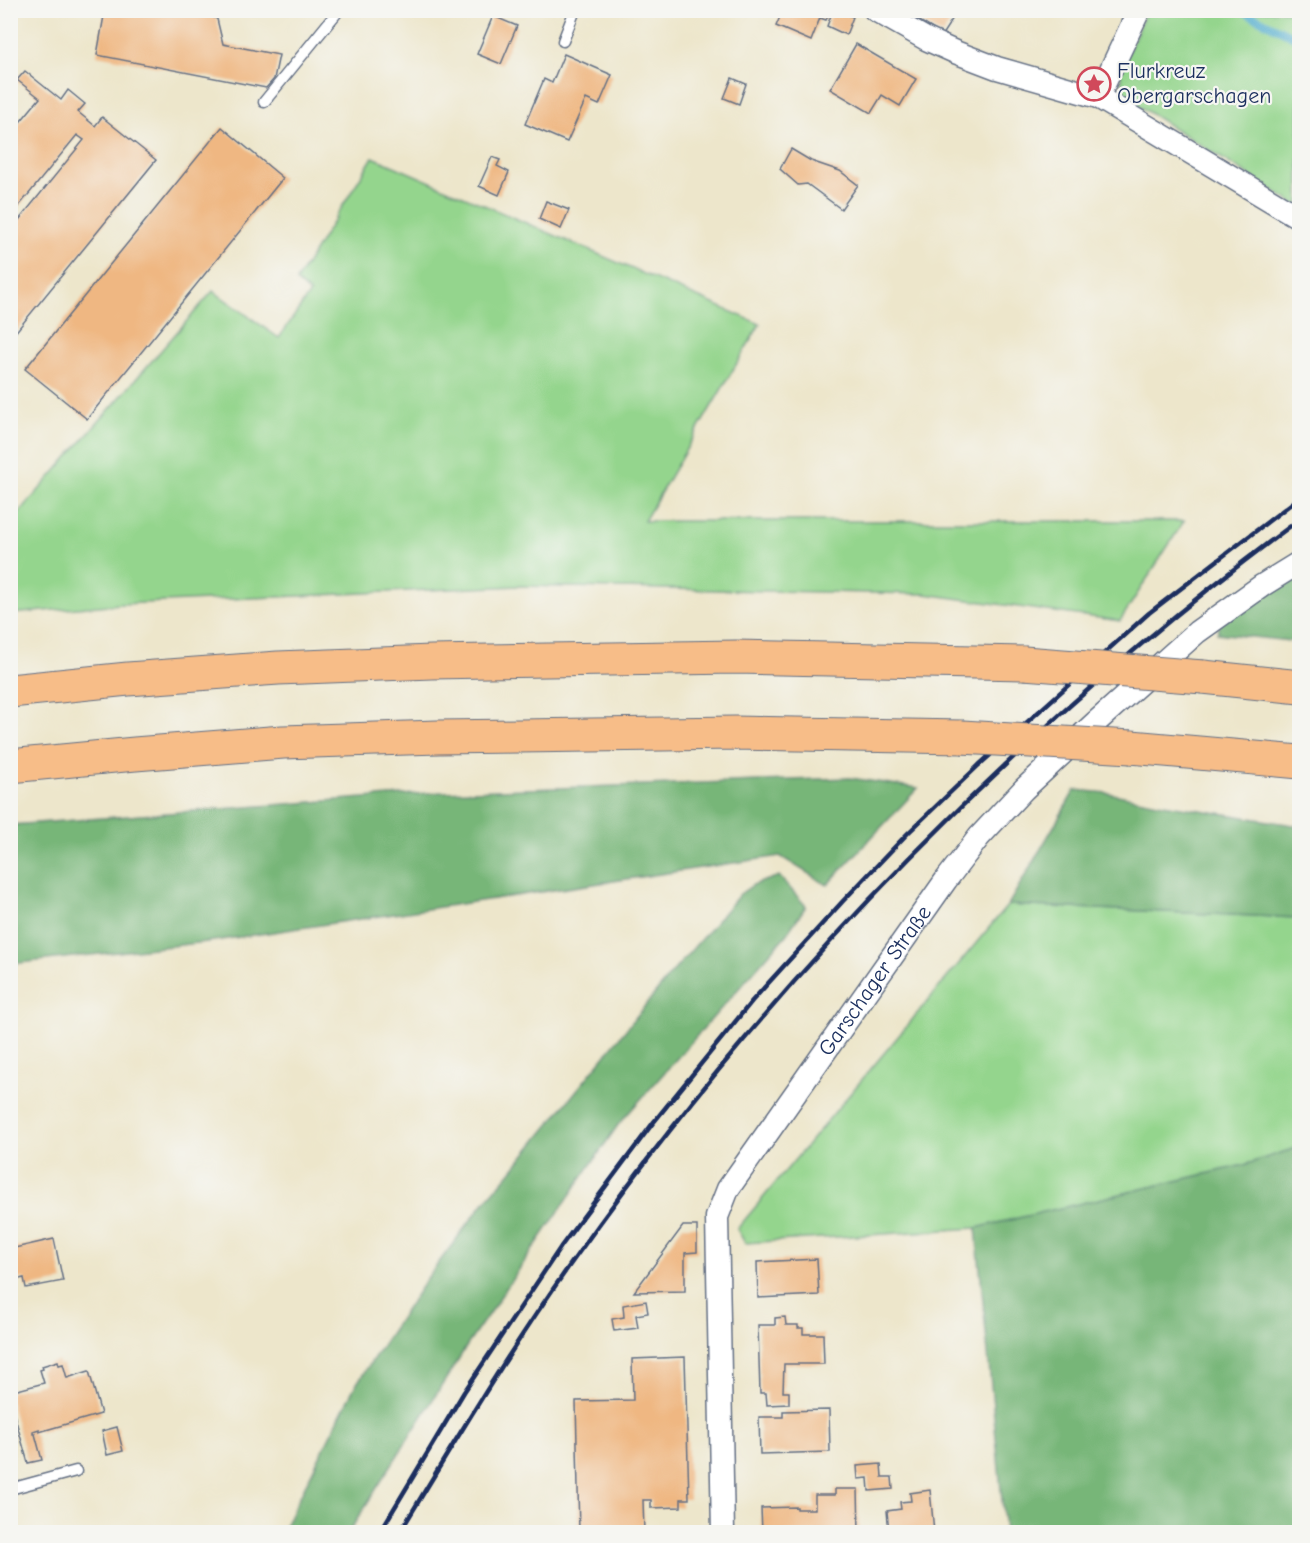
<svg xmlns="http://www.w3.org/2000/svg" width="1310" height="1543" viewBox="0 0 1310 1543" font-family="'Comic Neue',sans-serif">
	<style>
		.green { fill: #94d58d; stroke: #588276; stroke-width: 1.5 }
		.forest { fill: #77b678; stroke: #49726b; stroke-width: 1.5 }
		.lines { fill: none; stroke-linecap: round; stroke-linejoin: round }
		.stream { stroke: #4faccd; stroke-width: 8 }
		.building { fill: #efb782 }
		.service-casing { stroke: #646f84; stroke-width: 13 }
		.minor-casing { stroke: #646f84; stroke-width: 25 }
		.motorway-casing { stroke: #646f84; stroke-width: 35 }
		.service { stroke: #fff; stroke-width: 10 }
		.minor { stroke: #fff; stroke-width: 22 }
		.motorway { stroke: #f7bd88; stroke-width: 33 }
		.rail { stroke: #1b2f5e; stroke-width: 4.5 }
		.motorway-bridge-casing { stroke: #646f84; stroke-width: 35; stroke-linecap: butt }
		.motorway-bridge { stroke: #f7bd88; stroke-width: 33 }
		.labels { text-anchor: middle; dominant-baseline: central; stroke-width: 4.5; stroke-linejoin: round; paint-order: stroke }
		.poi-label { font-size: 22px; fill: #1b2f5e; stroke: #f6f6f2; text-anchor: start }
		.street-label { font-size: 22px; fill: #1b2f5e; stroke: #f6f6f2 }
	</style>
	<rect width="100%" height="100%" fill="#f6f6f2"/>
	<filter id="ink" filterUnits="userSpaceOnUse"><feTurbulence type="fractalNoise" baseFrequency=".0167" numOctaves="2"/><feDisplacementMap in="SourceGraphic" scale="12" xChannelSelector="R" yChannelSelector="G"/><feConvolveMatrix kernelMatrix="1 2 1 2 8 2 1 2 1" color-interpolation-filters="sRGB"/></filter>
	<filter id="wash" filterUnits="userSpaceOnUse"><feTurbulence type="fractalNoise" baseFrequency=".008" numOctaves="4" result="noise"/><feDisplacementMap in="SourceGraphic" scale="24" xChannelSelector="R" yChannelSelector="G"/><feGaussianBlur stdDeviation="1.35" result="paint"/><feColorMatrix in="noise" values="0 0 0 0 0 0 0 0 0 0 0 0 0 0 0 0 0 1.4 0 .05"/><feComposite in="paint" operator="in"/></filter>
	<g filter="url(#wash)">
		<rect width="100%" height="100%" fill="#ede6cb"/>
		<g class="green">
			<path d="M1146 11H1299V207L1129 100 1123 88 1120 71Z"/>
			<path d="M373 157 760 324 644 521H1184L1120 621 925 594 518 586 121 604 11 614V514H18L213 291 279 338 310 293 296 281Z"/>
			<path d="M1008 905 1299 918V1147L1244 1165 976 1228 745 1243 737 1229Z"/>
		</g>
		<g class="forest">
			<path d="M1299 578V642L1217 633 1221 622 1247 604Z"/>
			<path d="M850 778 918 788 827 885 780 856 207 942 11 964V825L442 792Z"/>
			<path d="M1075 790 1108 793 1163 804 1299 826V918L1008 905Z"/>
			<path d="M779 876 806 906 786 935 618 1125 468 1344 349 1532H282L354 1388 425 1281 482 1205 509 1174 670 975 740 894 753 885Z"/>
			<path d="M1299 1147V1532H1005L976 1228 1244 1165Z"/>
		</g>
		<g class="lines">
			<path class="stream" d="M1241 10 1300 40"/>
		</g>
		<g id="blocks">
			<g class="building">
				<path d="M105 10H214L213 17 217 19 223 44 279 55 274 79 266 88 97 55Z"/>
				<path d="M783 10H831L826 20 820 18 811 41 776 26Z"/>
				<path d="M833 10 853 17 846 35 827 26Z"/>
				<path d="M902 10H941L953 18 942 35Z"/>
				<path d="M493 16 517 26 501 64 477 54Z"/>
				<path d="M856 44 916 79 900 106 882 95 871 113 830 89Z"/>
				<path d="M564 54 612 75 599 105 586 99 567 142 525 124 544 79 552 83Z"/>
				<path d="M25 71 61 100 68 90 85 104 78 112 95 126 102 117 156 160 10 339V231L84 140 77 135 10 217V134L40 98 17 80Z"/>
				<path d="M732 78 746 84 739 104 724 98Z"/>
				<path d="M222 127 283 178 87 419 25 369Z"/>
				<path d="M791 149 811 161 840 171 858 185 841 209 807 184 798 185 780 169Z"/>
				<path d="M492 157 500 160 497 166 509 172 499 195 479 186Z"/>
				<path d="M546 201 569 210 561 229 539 219Z"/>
				<path d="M683 1226H697V1252L685 1253V1291L634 1292Z"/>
				<path d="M54 1239 63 1281 26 1288 24 1278 10 1281V1249Z"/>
				<path d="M817 1259 819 1295 758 1298 757 1262Z"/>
				<path d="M646 1301 648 1313 636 1315 638 1328 614 1331 612 1319 624 1317 623 1305Z"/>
				<path d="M785 1317 786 1325H798V1328H803V1334H823L824 1364H784L783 1392H789V1404L767 1405 766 1393H760L758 1325H775V1318Z"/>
				<path d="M685 1357 689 1499H681V1507L651 1508V1500H643L644 1532H579L576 1401 633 1400 632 1359Z"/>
				<path d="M58 1361 59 1365 63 1364 67 1378 89 1371 101 1414 39 1432V1429L33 1431V1434H35L42 1460 28 1463 10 1400V1392L44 1383 40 1370 43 1369 42 1366Z"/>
				<path d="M829 1410 830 1452 760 1454 759 1417H783V1411Z"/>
				<path d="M117 1427 123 1451 107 1455 102 1431Z"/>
				<path d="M881 1464 882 1477H892L893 1489 869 1491 868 1478 858 1479 857 1466Z"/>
				<path d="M835 1489H858L859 1532H762L761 1508 797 1507V1509H815V1495H835Z"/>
				<path d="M930 1490 934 1532H889L887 1511 901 1509 900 1502 911 1501 910 1493Z"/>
			</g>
		</g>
	</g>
	<g filter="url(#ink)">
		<use href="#blocks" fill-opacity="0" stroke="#646f84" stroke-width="1.5"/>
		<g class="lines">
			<defs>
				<g id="service">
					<path d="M563 41 575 10"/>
					<path d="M264 102 339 10"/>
					<path d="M10 1489 76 1471"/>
				</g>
				<g id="minor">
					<path d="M875 10 926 39 955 52 997 68 1098 97 1300 218"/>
					<path d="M1098 97 1139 10"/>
					<path id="s1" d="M723 1532 717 1217 728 1189 946 880 979 837 1024 789 1095 723 1197 632 1263 585 1300 562"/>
				</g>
				<g id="motorway">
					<path d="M1203 677 1300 687"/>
					<path d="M10 691 128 679 278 668 432 662 736 657 1024 663"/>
					<path d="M1131 747 1300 762"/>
					<path d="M10 766 135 754 283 742 438 737 735 733 962 737"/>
				</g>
			</defs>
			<use href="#service" class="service-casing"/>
			<use href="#minor" class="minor-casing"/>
			<use href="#motorway" class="motorway-casing"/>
			<use href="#service" class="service"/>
			<use href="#minor" class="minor"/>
			<use href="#motorway" class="motorway"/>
			<g class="rail">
				<path d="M380 1532 464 1392 562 1245 653 1123 752 1001 843 901 908 833 979 765 1149 613 1300 497"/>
				<path d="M400 1532C457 1438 513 1344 577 1255 777 973 1022 725 1300 519"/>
			</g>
			<defs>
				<g id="motorway-bridge">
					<path d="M1024 663 1203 677"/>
					<path d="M962 737 1131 747"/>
				</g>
			</defs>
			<use href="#motorway-bridge" class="motorway-bridge-casing"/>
			<use href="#motorway-bridge" class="motorway-bridge"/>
		</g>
	</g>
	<defs>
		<symbol id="sight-ring" viewBox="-11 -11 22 22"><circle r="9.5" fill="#f6f6f2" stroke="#d1495b" stroke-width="1.5"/><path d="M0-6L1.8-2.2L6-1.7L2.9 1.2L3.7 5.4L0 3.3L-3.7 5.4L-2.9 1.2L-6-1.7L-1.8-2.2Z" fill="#d1495b"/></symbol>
	</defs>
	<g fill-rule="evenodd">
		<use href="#sight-ring" x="1075" y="65" width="38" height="38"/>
	</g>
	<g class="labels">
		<g class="poi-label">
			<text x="1117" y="71">Flurkreuz<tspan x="1117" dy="25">Obergarschagen</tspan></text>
		</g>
		<g class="street-label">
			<text stroke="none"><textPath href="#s1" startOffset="600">Garschager Straße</textPath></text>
		</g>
	</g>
	<rect width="1310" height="1543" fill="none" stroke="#f6f6f2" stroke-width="36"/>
</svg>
